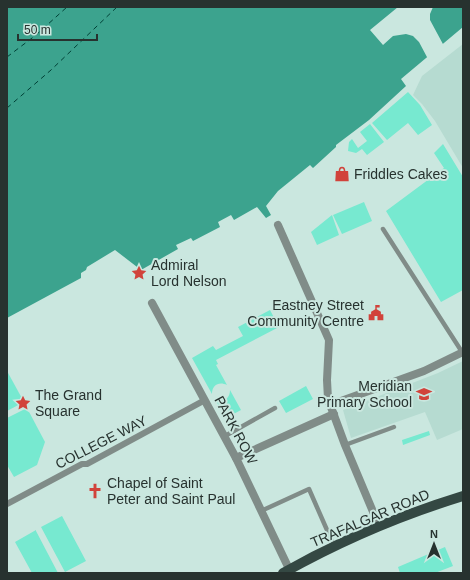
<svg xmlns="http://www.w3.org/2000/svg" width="470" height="580" viewBox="0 0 470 580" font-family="Helvetica,sans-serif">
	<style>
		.built { fill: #b6dbd1 }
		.green { fill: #77e9d0 }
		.water { fill: #3ca38e }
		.pier { fill: #cae7df }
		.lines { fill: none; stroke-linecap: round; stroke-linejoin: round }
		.ferry { stroke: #004136; stroke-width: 1; stroke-dasharray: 5 4; stroke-linecap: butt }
		.service { stroke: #808c88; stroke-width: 4.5 }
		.pedestrian { stroke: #808c88; stroke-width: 6 }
		.minor { stroke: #808c88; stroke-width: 8 }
		.primary { stroke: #344843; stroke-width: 10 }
		.labels { text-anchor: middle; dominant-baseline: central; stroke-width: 4; stroke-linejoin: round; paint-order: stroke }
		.poi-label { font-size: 14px; fill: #27322f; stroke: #cae7df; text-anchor: start }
		.street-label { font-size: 14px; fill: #27322f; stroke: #cae7df }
	</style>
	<rect width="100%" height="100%" fill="#cae7df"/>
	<g class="built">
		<path d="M463 44V168L435 121 422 104 413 95 422 76Z"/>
		<path d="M463 361V429L437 440 425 412 351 438 343 410 438 373Z"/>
	</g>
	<g class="green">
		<path d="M408 92 420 105 432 125 418 135 408 123 387 140 372 123Z"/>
		<path d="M370 124 384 142 367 155 362 149 356 153 348 151 349 142 352 139 358 148 367 141 360 132Z"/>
		<path d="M443 144 463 177V290L441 302 386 211 444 168 434 153Z"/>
		<path d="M364 202 372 221 342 234 333 215Z"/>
		<path d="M332 215 339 235 317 245 311 232Z"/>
		<path d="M270 310 279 327 216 360 218 364 216 365 227 385C219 381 212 385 212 394L192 358 213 346 216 350 243 336 238 327Z"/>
		<path d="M7 371 24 402 7 411Z"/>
		<path d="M306 386 313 399 286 413 279 401Z"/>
		<path d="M230 390 241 410 226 418 215 399C223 403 230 399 230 390Z"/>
		<path d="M27 408 45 442 37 465 14 477 7 465V418Z"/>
		<path d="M429 431 430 435 403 445 402 440Z"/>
		<path d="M62 516 86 561 65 572 41 527Z"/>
		<path d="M36 530V531L58 573H32L15 542Z"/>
		<path d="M445 547 453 566 435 573H400L398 567Z"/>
	</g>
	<path class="water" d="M7 7H463V27L401 79 406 86 369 120 336 145V147L313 168 310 165 278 191 266 206 271 215 266 218 257 207 234 220 231 215 218 222 220 227 193 241 191 238 176 245 178 249 141 270 115 250 87 267 86 270 81 273V278L7 318Z"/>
	<path class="pier" d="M398 7H433L430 14V20L444 46 428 59 419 42 413 36 406 34 393 36 383 45 370 30Z"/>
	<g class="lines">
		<g class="ferry">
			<path d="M7 57 36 35 67 7"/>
			<path d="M7 108 51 70 117 7"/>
		</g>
		<g class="service">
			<path d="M383 229 462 352"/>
			<path d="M225 436 275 408"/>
			<path d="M345 445 394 427"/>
			<path d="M261 511 309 489 334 546"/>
		</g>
		<path class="pedestrian" d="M7 504 82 464H87L205 400"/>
		<g class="minor">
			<path d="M278 225 329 340 327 380 328 399 345 445 379 526"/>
			<path d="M152 303 236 458 291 573"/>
			<path d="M330 405 424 371 463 352"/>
			<path d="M236 458 334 414"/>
		</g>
		<path class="primary" d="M283 573C340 541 401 515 463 496"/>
	</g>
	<defs>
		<symbol id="shop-bare" viewBox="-9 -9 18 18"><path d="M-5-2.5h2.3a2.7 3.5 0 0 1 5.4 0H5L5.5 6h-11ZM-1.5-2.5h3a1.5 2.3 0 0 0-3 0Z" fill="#d1433b" stroke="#cae7df" stroke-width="2.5" paint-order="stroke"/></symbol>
		<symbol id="sight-bare" viewBox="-9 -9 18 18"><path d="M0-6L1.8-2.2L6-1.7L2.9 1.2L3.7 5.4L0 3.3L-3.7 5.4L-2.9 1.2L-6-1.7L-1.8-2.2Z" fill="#d1433b" stroke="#cae7df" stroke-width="2.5" paint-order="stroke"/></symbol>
		<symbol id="civic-bare" viewBox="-9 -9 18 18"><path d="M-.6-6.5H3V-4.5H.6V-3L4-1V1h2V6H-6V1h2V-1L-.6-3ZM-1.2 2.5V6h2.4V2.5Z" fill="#d1433b" stroke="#cae7df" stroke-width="2.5" paint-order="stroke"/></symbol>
		<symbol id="school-bare" viewBox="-9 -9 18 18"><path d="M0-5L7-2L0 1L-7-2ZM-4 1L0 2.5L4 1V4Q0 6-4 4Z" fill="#d1433b" stroke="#cae7df" stroke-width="2.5" paint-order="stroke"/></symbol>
		<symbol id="church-bare" viewBox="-9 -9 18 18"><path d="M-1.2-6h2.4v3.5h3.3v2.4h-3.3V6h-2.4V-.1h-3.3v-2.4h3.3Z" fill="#d1433b" stroke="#cae7df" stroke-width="2.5" paint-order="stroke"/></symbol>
	</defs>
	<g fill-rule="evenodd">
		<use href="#shop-bare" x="331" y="163" width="22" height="22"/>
		<use href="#sight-bare" x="128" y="262" width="22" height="22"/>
		<use href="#civic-bare" x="365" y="302" width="22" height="22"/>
		<use href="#school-bare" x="413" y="383" width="22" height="22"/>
		<use href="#sight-bare" x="12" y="392" width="22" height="22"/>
		<use href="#church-bare" x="84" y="480" width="22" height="22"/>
	</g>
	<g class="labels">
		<g class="poi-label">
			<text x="354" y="174">Friddles Cakes</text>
			<text x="151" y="265">Admiral<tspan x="151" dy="16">Lord Nelson</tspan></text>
			<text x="364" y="305" text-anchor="end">Eastney Street<tspan x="364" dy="16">Community Centre</tspan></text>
			<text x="412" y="386" text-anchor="end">Meridian<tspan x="412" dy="16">Primary School</tspan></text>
			<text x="35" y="395">The Grand<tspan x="35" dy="16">Square</tspan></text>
			<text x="107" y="483">Chapel of Saint<tspan x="107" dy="16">Peter and Saint Paul</tspan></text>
		</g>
		<g class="street-label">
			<text transform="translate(236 430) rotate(62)">PARK ROW</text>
			<text transform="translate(101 442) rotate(-27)">COLLEGE WAY</text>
			<text transform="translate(370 518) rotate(-23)">TRAFALGAR ROAD</text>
		</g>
	</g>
	<rect width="470" height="580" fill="none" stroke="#27322f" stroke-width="16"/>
	<g transform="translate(434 544)" stroke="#cae7df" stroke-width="3" paint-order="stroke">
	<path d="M0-3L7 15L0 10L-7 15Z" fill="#27322f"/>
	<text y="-6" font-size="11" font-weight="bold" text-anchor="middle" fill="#27322f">N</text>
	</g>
	<path d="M18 34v6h79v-6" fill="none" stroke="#27322f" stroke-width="2"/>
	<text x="24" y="34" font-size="12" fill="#27322f" stroke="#cae7df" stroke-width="3" paint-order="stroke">50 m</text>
</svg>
